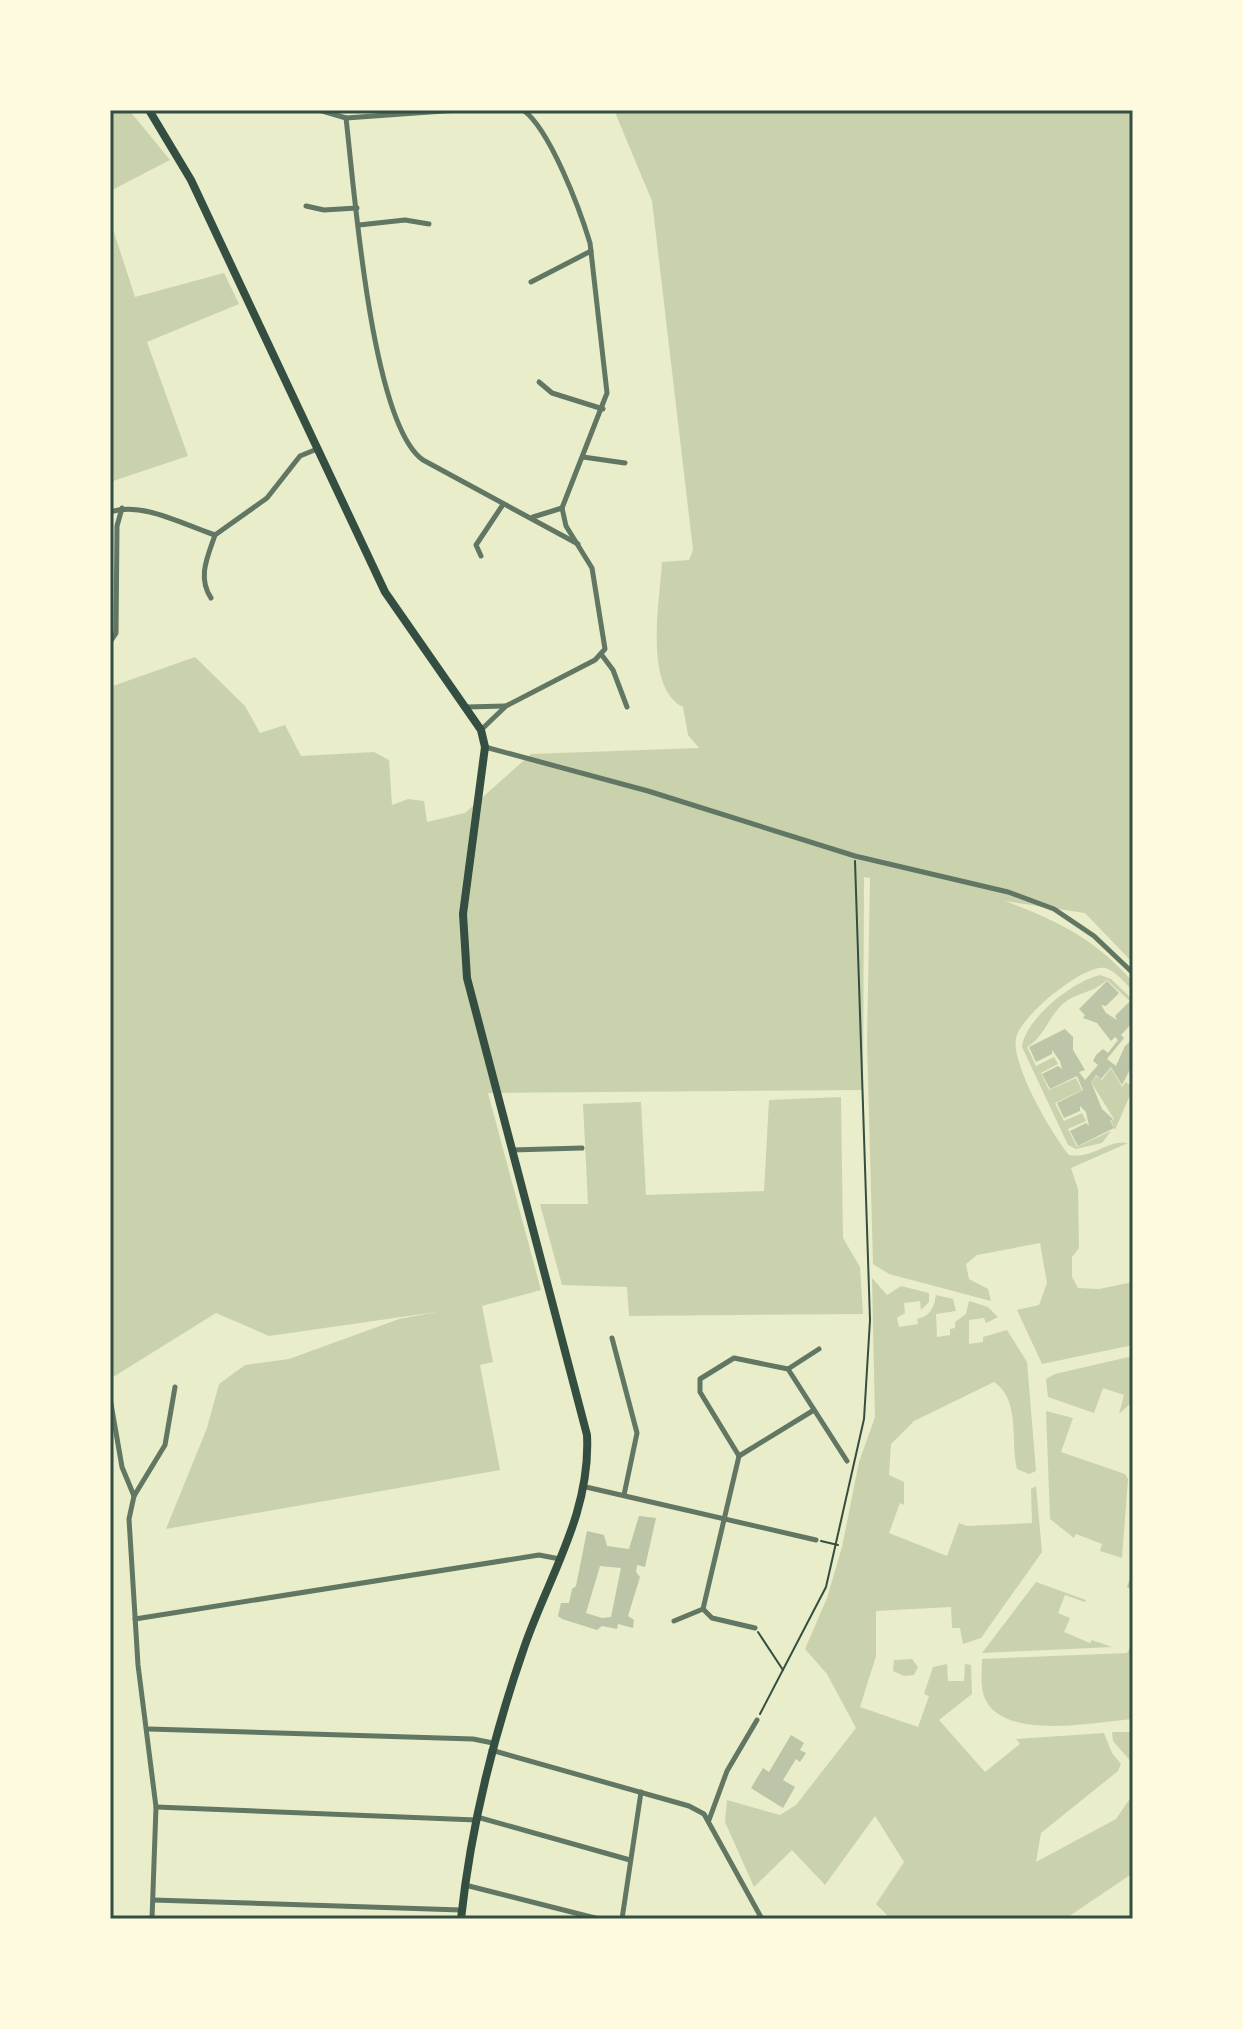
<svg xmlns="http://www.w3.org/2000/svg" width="1243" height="2029" viewBox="0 0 1243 2029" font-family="'Roboto Condensed',sans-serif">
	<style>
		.green { fill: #cad2ad }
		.building { fill: #bcc5a7; fill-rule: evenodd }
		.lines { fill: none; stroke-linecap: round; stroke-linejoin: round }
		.path { stroke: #344e41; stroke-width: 2 }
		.minor { stroke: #617663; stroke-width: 5 }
		.primary { stroke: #344e41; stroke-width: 8 }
		.neatline { fill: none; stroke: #344e41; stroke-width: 3 }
	</style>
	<rect width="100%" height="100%" fill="#e9edc9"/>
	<g class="green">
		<path d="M110 110H129L170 160 110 191Z"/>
		<path d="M614 110H1133V963L1085 913 1005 901C1059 921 1095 939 1133 982V991C1125 983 1116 971 1105 968 1083 964 1020 1017 1016 1038 1011 1065 1052 1134 1069 1155 1095 1159 1107 1139 1128 1143L1071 1168 1078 1189 1079 1248 1072 1257V1277L1078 1288 1099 1289 1133 1282V1345L1042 1364 1017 1310 1039 1305 1047 1283 1040 1243 977 1255 966 1264 969 1279 988 1289 991 1301 889 1274 873 1264 867 1043 870 878 864 877 863 1090 488 1093 541 1290 482 1306 493 1362 480 1365 500 1470 166 1529 207 1428 219 1384 245 1365 289 1359 399 1319 436 1312 269 1336 216 1313 110 1379V687L195 657 245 706 260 733 285 725 301 756 374 752 389 760 392 805 408 799 424 801 427 822 465 813 531 754 699 748 688 735 683 707C643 687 660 600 662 562L689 560 693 550 652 201Z"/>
		<path d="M110 220 135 297 224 273 239 304 147 342 188 456 110 482Z"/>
		<path d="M1100 975 1111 979 1133 1000V1004L1107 980C1092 993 1083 991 1068 1000 1048 1014 1046 1036 1027 1047L1036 1066 1054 1057 1058 1064 1041 1073 1049 1090 1076 1078 1082 1090 1055 1103 1064 1121 1082 1113 1086 1121 1068 1129 1077 1147 1111 1131 1102 1143 1076 1149 1068 1145 1022 1047C1025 1019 1073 981 1100 975Z"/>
		<path d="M1111 1068 1122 1087 1126 1082 1133 1088 1115 1130 1111 1121 1114 1119 1091 1082 1096 1076 1102 1080Z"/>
		<path d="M841 1097 843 1238 860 1267 863 1314 629 1316 627 1287 562 1285 540 1204H588L583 1104 641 1102 646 1195 764 1191 769 1100Z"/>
		<path d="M872 1278 887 1295 901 1286 929 1293V1302L921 1310 920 1301 904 1303 905 1313 897 1318 899 1327 918 1324 917 1319C931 1316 934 1307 936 1295L953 1299 956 1311 936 1314 937 1337 950 1335V1329L955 1328V1322L966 1314 969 1301 988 1307 998 1317 986 1323 984 1318 969 1320V1344L983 1342V1337L1007 1330 1027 1362 1036 1471 1029 1474 1017 1469C1010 1441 1021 1400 994 1382L914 1421 891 1444 889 1475 904 1482V1505L900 1503 889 1533 947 1556 959 1523 967 1526 1032 1523 1031 1489 1036 1486 1042 1552 981 1638 963 1644 960 1628H952L951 1607 876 1611V1656L860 1707 918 1727 929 1696 924 1694 933 1667 947 1664 948 1681H964L965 1664 971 1665 972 1694 939 1720 985 1772 1020 1744 1016 1739 1104 1733 1112 1753 1121 1764 1118 1771 1041 1833 1036 1862 1116 1819 1129 1800 1133 1799V1873L1065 1919H891L876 1904 904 1862 875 1816 825 1885 792 1850 754 1887 725 1822 727 1800 780 1815 796 1805 856 1728 827 1674 805 1649 827 1598 842 1547 859 1462 875 1417Z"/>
		<path d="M1133 1356V1401L1119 1414 1124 1395 1103 1388 1094 1413 1048 1397 1046 1379 1055 1374Z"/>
		<path d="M1046 1411 1073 1418 1061 1452 1125 1474 1128 1479 1122 1558 1100 1551 1102 1544 1076 1534 1074 1538 1050 1519Z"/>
		<path d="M1036 1582 1086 1600 1085 1602 1065 1595 1058 1613 1070 1618 1064 1632 1090 1643 1092 1640 1112 1647 982 1653Z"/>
		<path d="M1133 1642V1719C1094 1722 1000 1742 984 1696 980 1686 982 1669 982 1659L1127 1653Z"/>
		<path d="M912 1659 918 1667 914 1675 904 1676 893 1671 894 1660Z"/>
		<path d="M1112 1732H1133V1764L1113 1741Z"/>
	</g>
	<g class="building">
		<path d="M1107 981 1119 993 1106 1006 1101 1005 1106 1013 1117 1020 1115 1016 1129 1002 1133 1006V1022L1121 1035 1124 1038 1107 1059 1116 1066 1125 1046 1133 1039V1064L1122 1085 1111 1067 1101 1079 1096 1075 1091 1082 1102 1109 1113 1119 1110 1121 1114 1128 1078 1146 1070 1131 1086 1123 1089 1126 1086 1112 1080 1106V1111L1064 1118 1057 1103 1083 1090 1077 1076 1050 1089 1042 1074 1058 1066 1062 1069 1060 1061 1052 1050V1054L1036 1062 1029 1047 1065 1029 1073 1037V1050L1085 1070 1079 1072 1085 1080 1098 1065 1093 1061 1096 1055 1103 1049 1108 1053 1118 1040 1115 1037 1111 1041 1097 1023 1083 1018 1085 1015 1079 1009Z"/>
		<path d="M639 1516 656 1518 645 1567 637 1565 636 1572 640 1577 628 1616 634 1620 633 1628 618 1624 617 1629 602 1626 597 1630 562 1619 558 1616 561 1603H569L572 1589 576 1586 587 1531 604 1535 607 1546 629 1549ZM600 1566 621 1568 611 1617 602 1618 586 1613Z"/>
		<path d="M1133 1571V1590L1127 1587Z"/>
		<path d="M791 1735 804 1743 800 1750 806 1753 800 1762 796 1759 783 1780 795 1787 783 1808 751 1788 763 1768 769 1772Z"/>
	</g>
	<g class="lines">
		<g class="path">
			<path d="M821 1541 838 1545"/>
			<path d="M758 1632 783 1670"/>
			<path d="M760 1714 826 1587 864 1419 870 1320 855 861"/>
		</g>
		<g class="minor">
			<path d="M319 110 346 118 458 110"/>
			<path d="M523 110C550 129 580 210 590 243L607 393 562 508"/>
			<path d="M346 118C354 186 371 424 423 460L578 544"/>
			<path d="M306 206 324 210 357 208"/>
			<path d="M359 225 405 220 429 224"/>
			<path d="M531 282 591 251"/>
			<path d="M539 382 552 393 603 409"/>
			<path d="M583 457 625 463"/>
			<path d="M110 512C142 501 184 525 215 535"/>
			<path d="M533 517 562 508"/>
			<path d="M215 535 267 498 300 456 317 449"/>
			<path d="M481 556 476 545 502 506"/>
			<path d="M211 598C197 577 208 556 215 535"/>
			<path d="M110 642 116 633 117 526 122 508"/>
			<path d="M601 654 613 670 627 707"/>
			<path d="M467 707 505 706"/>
			<path d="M481 730 506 706 595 660 605 649 592 568 566 526 562 508"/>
			<path d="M485 747 648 791 855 856 1008 892 1054 909 1094 936 1133 973"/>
			<path d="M512 1150 582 1148"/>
			<path d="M612 1338 637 1433 624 1495"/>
			<path d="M788 1369 819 1349"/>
			<path d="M110 1398 122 1467 134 1496"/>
			<path d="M739 1456 814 1410"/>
			<path d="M586 1487 816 1540"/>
			<path d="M703 1609 712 1618 755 1628"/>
			<path d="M135 1619 539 1555 560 1559"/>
			<path d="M674 1621 703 1609 739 1456 700 1392V1379L734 1358 788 1369 847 1461"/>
			<path d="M149 1729 473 1739 493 1743"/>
			<path d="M491 1750 689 1806 704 1814 762 1919"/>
			<path d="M156 1807 476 1820"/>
			<path d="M477 1817 630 1860"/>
			<path d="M709 1820 727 1771 757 1720"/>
			<path d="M465 1885 599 1919"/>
			<path d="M153 1900 461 1910"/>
			<path d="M152 1919 156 1807 138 1665 129 1519 134 1496 165 1445 175 1387"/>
			<path d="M622 1919 641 1792"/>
		</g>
		<path class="primary" d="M149 110 191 180 385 592 481 730 485 747 463 914 467 978 587 1435C591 1512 550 1574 525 1645 494 1734 471 1825 461 1919"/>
	</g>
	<rect width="1243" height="2029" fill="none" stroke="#fefae0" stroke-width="224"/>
	<rect x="112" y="112" width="1019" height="1805" class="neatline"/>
</svg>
